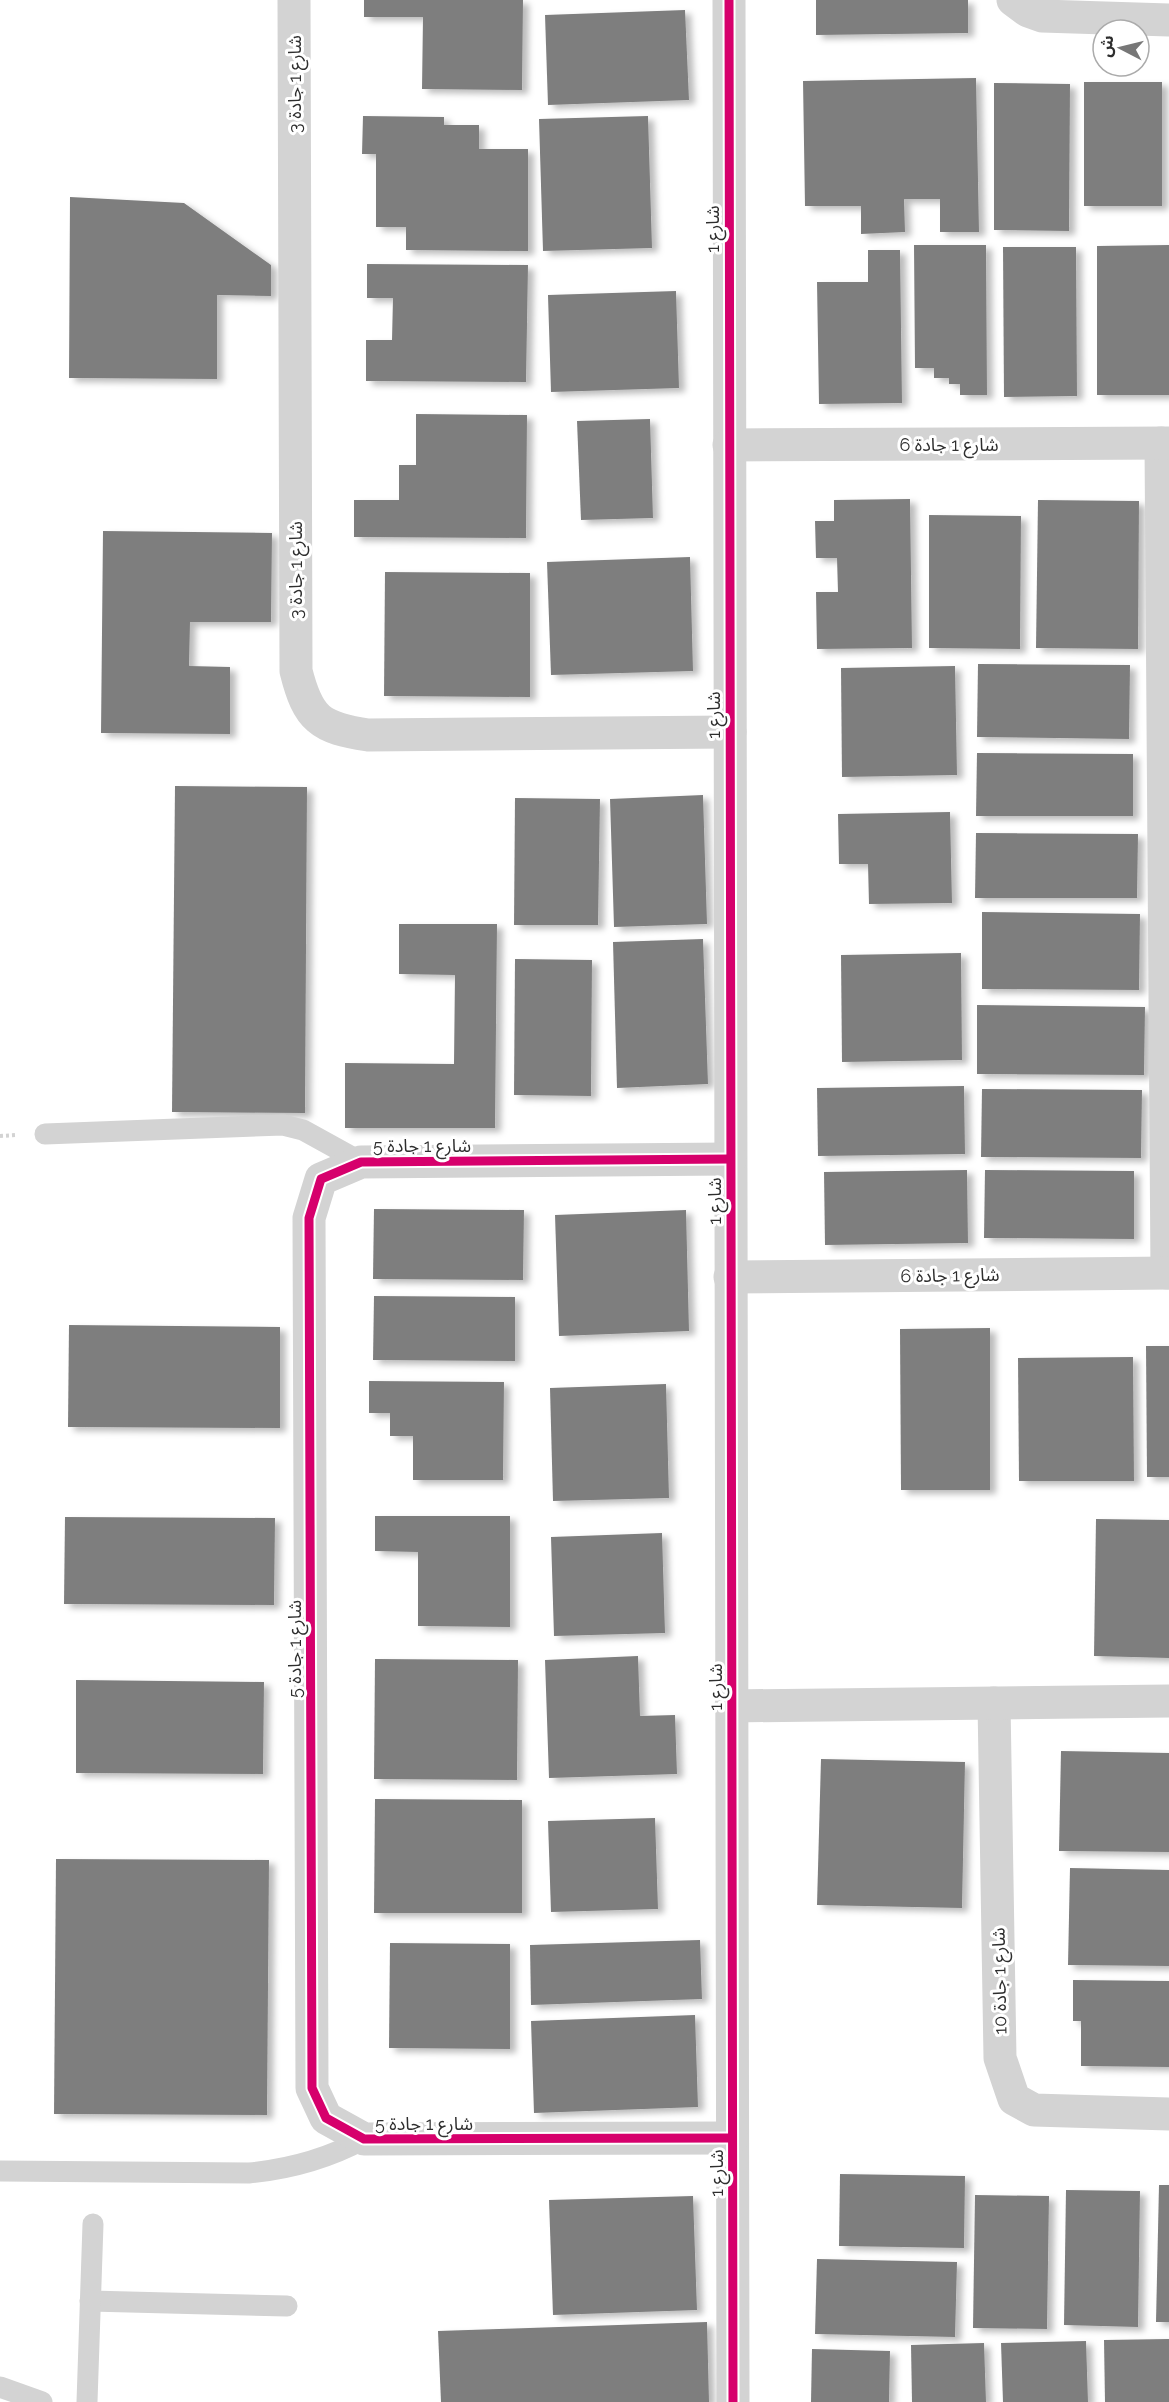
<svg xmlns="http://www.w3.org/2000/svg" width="1169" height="2402" viewBox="0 0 1169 2402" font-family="Raleway,'Noto Sans Arabic',sans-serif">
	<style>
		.building { fill: #7e7e7e; filter: url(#shadow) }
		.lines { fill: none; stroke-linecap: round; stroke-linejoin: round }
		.path { stroke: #d3d3d3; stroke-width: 4; stroke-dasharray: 3 3; stroke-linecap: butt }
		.lane { stroke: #d3d3d3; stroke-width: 21 }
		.street { stroke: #d3d3d3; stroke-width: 33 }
		.cycleway-casing { stroke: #fff; stroke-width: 13 }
		.cycleway { stroke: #d6006c; stroke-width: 9 }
		.labels { text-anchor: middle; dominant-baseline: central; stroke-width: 6; stroke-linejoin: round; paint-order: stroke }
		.street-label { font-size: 18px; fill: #2e2e2e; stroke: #fff }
	</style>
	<defs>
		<filter id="shadow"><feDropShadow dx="6" dy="4" stdDeviation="3" flood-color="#0004"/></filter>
	</defs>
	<rect width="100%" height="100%" fill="#fff"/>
	<g class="building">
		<path d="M364 0H523L522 90 422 89 423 17H364Z"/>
		<path d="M816 0H968V33L816 35Z"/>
		<path d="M685 10 689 100 548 105 545 15Z"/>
		<path d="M976 78 979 232H940V199H904L905 232 861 234V206H805L803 81Z"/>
		<rect x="1084" y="82" width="78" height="124"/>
		<path d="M994 83 1070 84 1069 231 994 230Z"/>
		<path d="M363 116 444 117V125H479V149H528V251L406 250V227H376V154H362Z"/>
		<path d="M648 116 652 248 543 251 539 119Z"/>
		<path d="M70 197 184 203 271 265V296L217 295V379L69 378Z"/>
		<path d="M914 245H986L987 395H960V384H949V378H934V368H915Z"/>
		<path d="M1169 245V395H1097V246Z"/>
		<path d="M1003 247H1076L1077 396 1004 397Z"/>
		<path d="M868 250H900L902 403 819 404 817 282H868Z"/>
		<path d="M367 264 528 265 526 382 366 381V340H392L393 298H367Z"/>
		<path d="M676 291 679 388 551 392 548 295Z"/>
		<path d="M416 414 527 415 526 538 354 537V500H399V465H416Z"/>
		<path d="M650 419 653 518 581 520 577 421Z"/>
		<path d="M910 499 912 648 817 649 816 592H838L837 558H816L815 521H834V500Z"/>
		<path d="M1038 500 1139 501 1138 649 1036 648Z"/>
		<path d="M929 515 1021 516 1020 649 929 648Z"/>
		<path d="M103 531 272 533 271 622H190L189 666 230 667V734L101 733Z"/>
		<path d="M690 557 693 671 551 675 547 562Z"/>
		<path d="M385 572 530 573V697L384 696Z"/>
		<path d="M978 664 1130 665 1129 739 977 737Z"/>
		<path d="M955 666 957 775 842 777 841 668Z"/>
		<path d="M977 753 1133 754V816H976Z"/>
		<path d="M175 786 307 787 305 1113 172 1112Z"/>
		<path d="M703 795 707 924 614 927 610 799Z"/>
		<path d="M515 798 600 799 598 925H514Z"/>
		<path d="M950 812 952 903 869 904 868 864H839L838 814Z"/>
		<path d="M976 833 1138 834 1137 898H975Z"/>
		<path d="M982 912 1140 914 1139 990 982 989Z"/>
		<path d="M399 924H497L495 1128H345V1063L454 1064 455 975 399 974Z"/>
		<path d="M703 939 708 1084 617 1088 613 942Z"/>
		<path d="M961 953 962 1060 842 1062 841 955Z"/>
		<path d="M515 959 592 960 591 1096 514 1095Z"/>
		<path d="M977 1005 1145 1007 1144 1075 977 1074Z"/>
		<path d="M964 1086 965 1154 818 1156 817 1088Z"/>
		<path d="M982 1089 1142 1090 1141 1158 981 1157Z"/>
		<path d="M967 1170 968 1243 825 1245 824 1172Z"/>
		<path d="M985 1170 1134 1171V1239L984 1238Z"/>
		<path d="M374 1209 524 1210 523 1280 373 1279Z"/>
		<path d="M686 1210 689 1331 559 1336 555 1215Z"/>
		<path d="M374 1296 515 1297V1361L373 1360Z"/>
		<path d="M69 1325 280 1327V1428L68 1427Z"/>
		<path d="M990 1328V1490H901L900 1329Z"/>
		<path d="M1146 1346H1169V1477H1147Z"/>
		<path d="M1133 1357 1134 1481H1019L1018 1358Z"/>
		<path d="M369 1381 504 1382 503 1480H413V1436H390V1413H369Z"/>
		<path d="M666 1384 669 1498 553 1501 550 1388Z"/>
		<path d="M375 1516H510V1627L418 1626V1552L375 1551Z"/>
		<path d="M65 1517 275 1518 274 1605 64 1604Z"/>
		<path d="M1096 1519 1169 1520V1658L1094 1656Z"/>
		<path d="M662 1533 665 1633 554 1636 551 1537Z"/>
		<path d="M638 1656 640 1716 675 1715 677 1774 549 1778 545 1660Z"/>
		<path d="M375 1659 518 1660 517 1780 374 1779Z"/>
		<path d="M76 1680 264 1682 263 1774 76 1773Z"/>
		<path d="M1061 1751 1169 1753V1852L1059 1851Z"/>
		<path d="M821 1759 965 1762 962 1908 817 1905Z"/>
		<path d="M375 1799 522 1800V1913H374Z"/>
		<path d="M655 1818 658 1909 551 1912 548 1821Z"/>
		<path d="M56 1859 269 1860 267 2115 54 2114Z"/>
		<path d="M1070 1868 1169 1870V1966L1068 1965Z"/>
		<path d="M700 1940 702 1999 531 2005 530 1945Z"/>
		<path d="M390 1943 510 1944V2049L389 2048Z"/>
		<path d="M1073 1980 1169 1981V2067L1081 2066V2021H1073Z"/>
		<path d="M695 2015 698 2107 534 2113 531 2021Z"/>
		<path d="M840 2174 965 2176 964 2248 839 2246Z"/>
		<path d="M1159 2185H1169V2322H1156Z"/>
		<path d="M1066 2190 1140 2191 1138 2327 1064 2325Z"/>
		<path d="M975 2195 1049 2196 1047 2329 973 2328Z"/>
		<path d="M693 2196 697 2310 553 2315 549 2200Z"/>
		<path d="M817 2259 957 2262 955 2337 815 2334Z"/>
		<path d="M707 2322 709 2402H441L438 2331Z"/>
		<path d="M1169 2339V2402H1105L1104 2340Z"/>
		<path d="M1086 2341 1088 2402H1003L1001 2343Z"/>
		<path d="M984 2343 986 2402H912L911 2345Z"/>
		<path d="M812 2349 890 2351 889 2402H811Z"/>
	</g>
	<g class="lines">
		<path class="path" d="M0 1136 17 1135"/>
		<g class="lane">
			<path d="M45 1134 283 1125 303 1130 361 1162"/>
			<path d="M0 2171 249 2173C291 2169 327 2159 364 2139"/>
			<path d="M90 2301 287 2306"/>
			<path d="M0 2387 42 2402"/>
			<path d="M87 2402 93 2224"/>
		</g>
		<g class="street">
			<path d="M294 0 296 671C308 719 320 728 368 735L730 732"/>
			<path d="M729 0 733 2402"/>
			<path d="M1013 0 1028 11 1042 16 1169 20"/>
			<path d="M1161 443 1167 1273"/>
			<path d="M729 445 1169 443"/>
			<path d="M730 1159 361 1162 321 1179 309 1218 312 2088 326 2118 364 2139 732 2138"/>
			<path d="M730 1277 1169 1273"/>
			<path d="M994 1703 1000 2058 1014 2099 1034 2110 1169 2114"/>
			<path d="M731 1706 1169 1701"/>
		</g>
		<defs>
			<g id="cycleway">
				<path d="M729 0 733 2402"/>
				<path d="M730 1159 361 1162 321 1179 309 1218 312 2088 326 2118 364 2139 732 2138"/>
			</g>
		</defs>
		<use href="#cycleway" class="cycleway-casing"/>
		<use href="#cycleway" class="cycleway"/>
	</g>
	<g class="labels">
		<g class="street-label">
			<text transform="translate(294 84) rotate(-90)">شارع 1 جادة 3</text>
			<text transform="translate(712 229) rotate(-90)">شارع 1</text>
			<text x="949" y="444">شارع 1 جادة 6</text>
			<text transform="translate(295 570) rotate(-90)">شارع 1 جادة 3</text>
			<text transform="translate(713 715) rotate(-90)">شارع 1</text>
			<text x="422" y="1145">شارع 1 جادة 5</text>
			<text transform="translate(714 1201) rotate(-90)">شارع 1</text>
			<text transform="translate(950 1275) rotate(-1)">شارع 1 جادة 6</text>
			<text transform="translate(294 1649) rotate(-90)">شارع 1 جادة 5</text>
			<text transform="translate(715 1687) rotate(-90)">شارع 1</text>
			<text transform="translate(999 1981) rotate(-91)">شارع 1 جادة 10</text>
			<text x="424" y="2123">شارع 1 جادة 5</text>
			<text transform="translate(716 2173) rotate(-90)">شارع 1</text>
		</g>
	</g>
	<g transform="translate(1121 48) rotate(277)"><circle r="28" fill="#ffffff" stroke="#ababab" stroke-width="1.5"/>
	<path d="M0-4.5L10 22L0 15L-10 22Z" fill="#777777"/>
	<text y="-9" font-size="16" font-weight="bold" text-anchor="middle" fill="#2e2e2e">ش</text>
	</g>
</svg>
